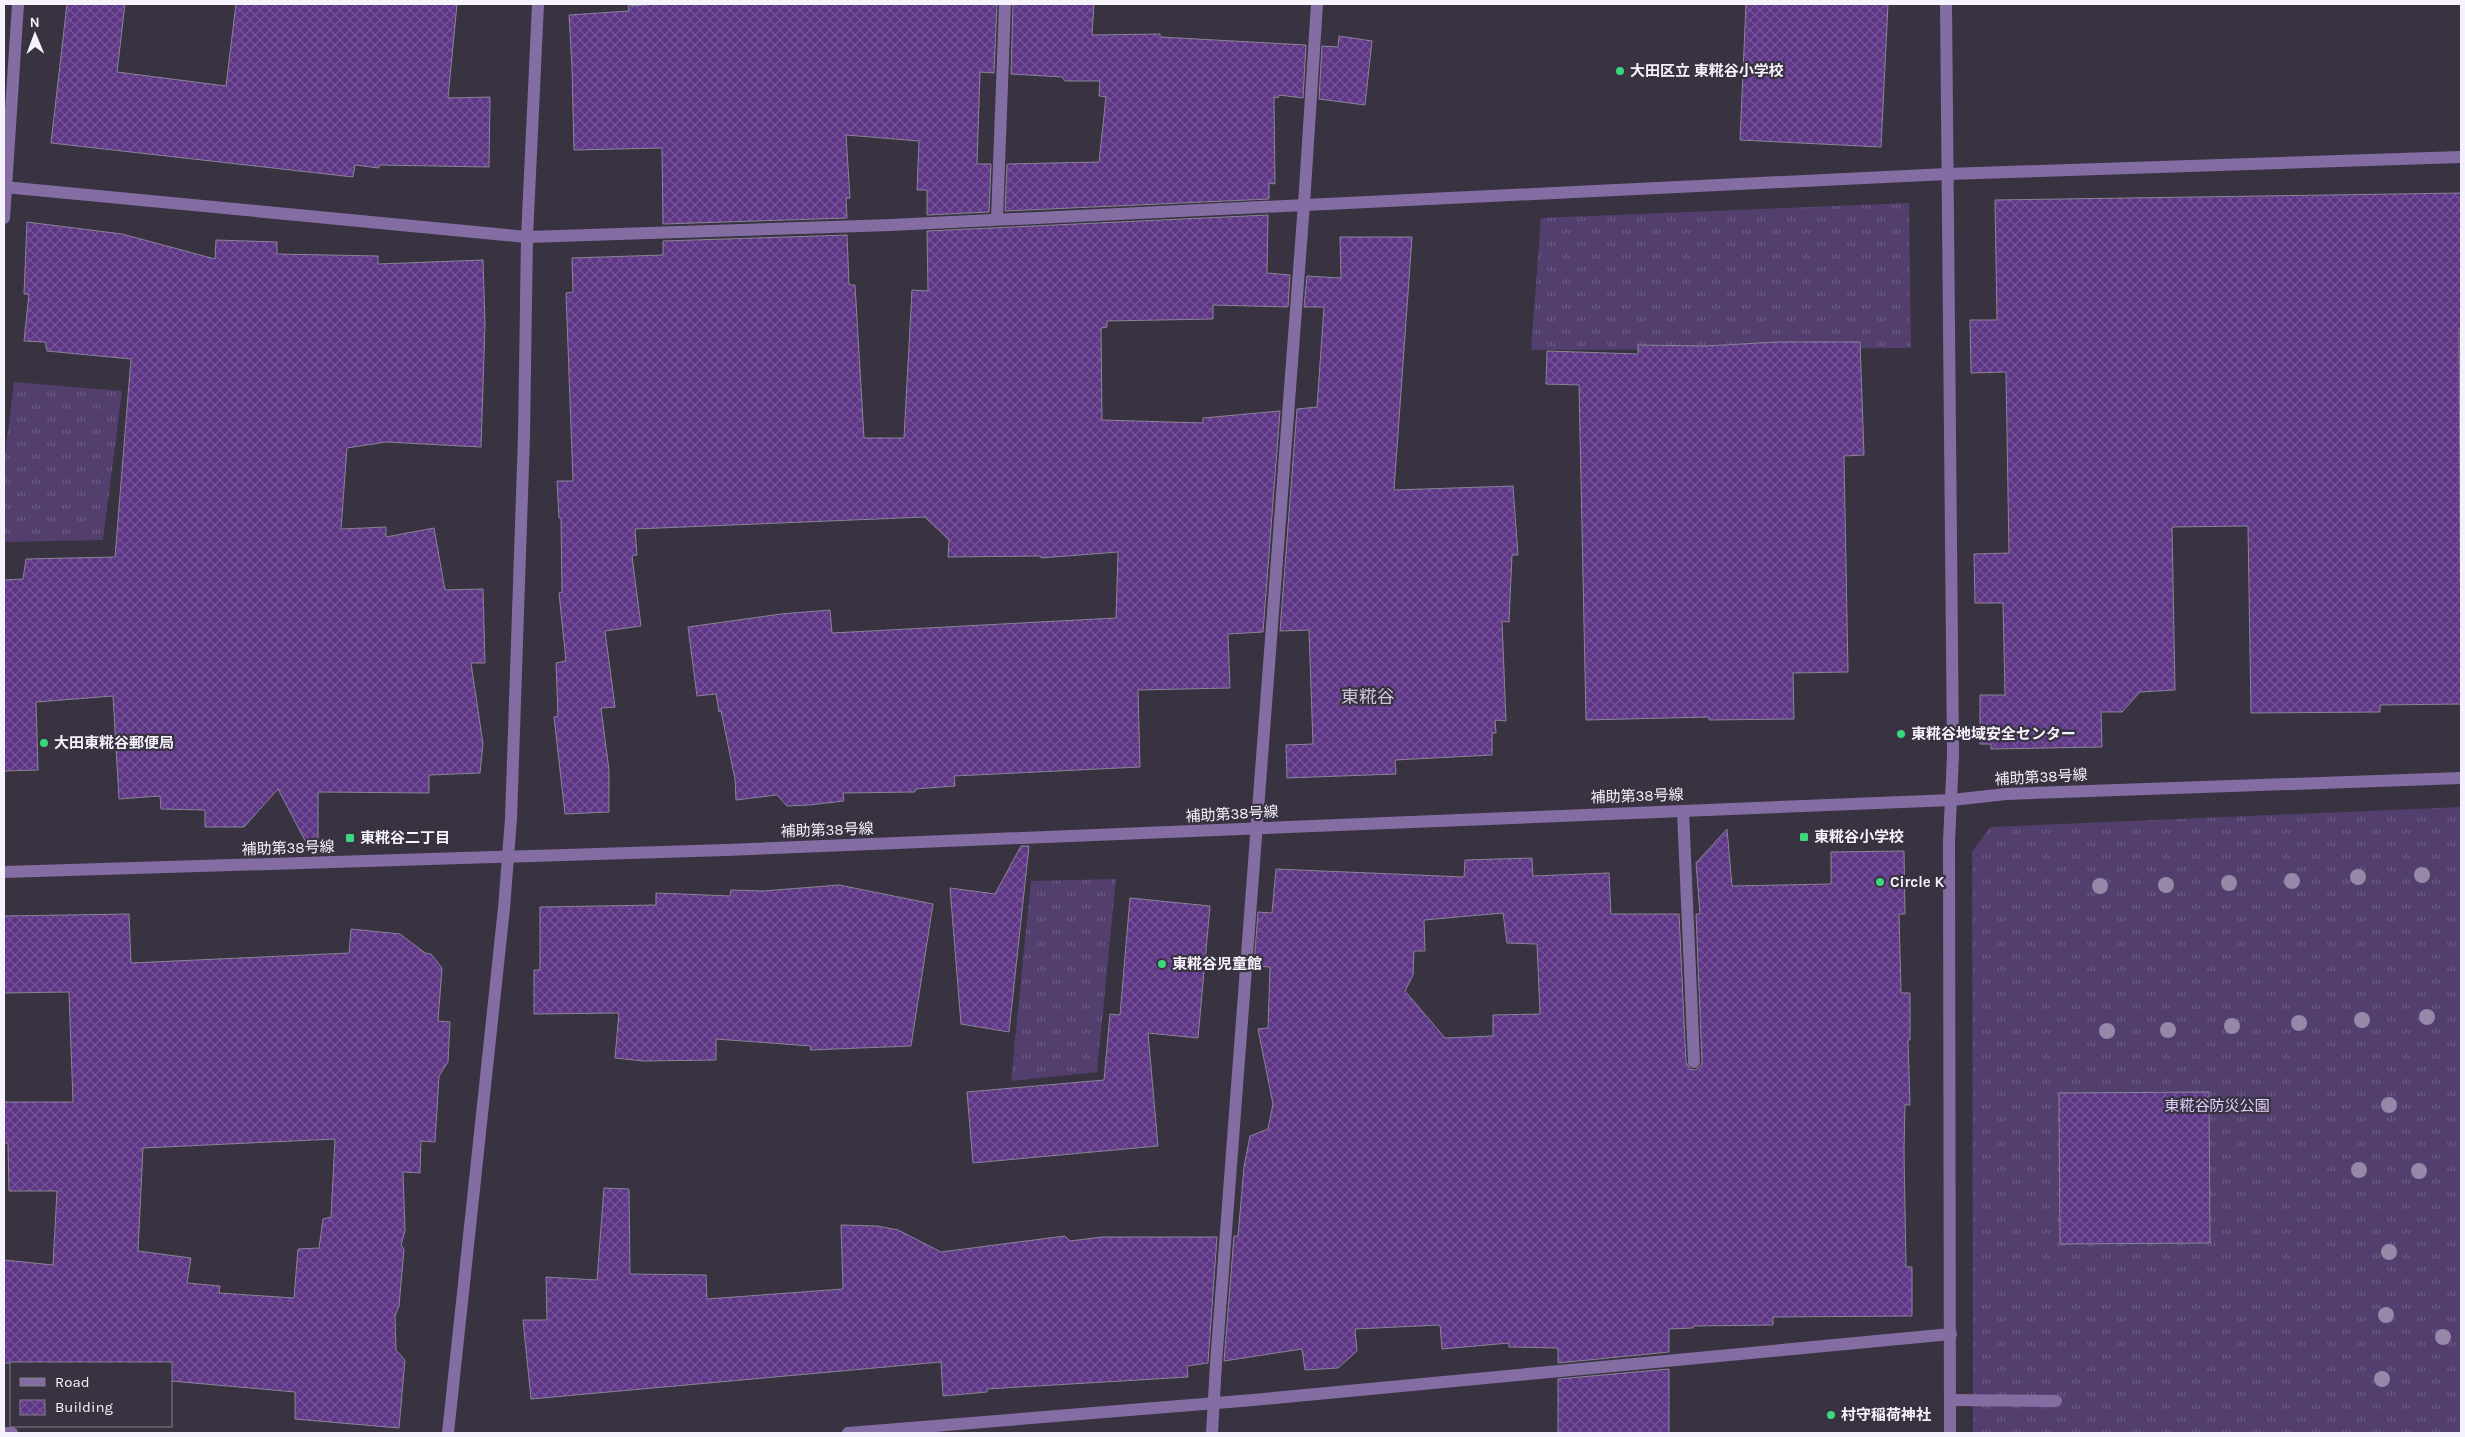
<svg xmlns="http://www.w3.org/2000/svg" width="2465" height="1437" viewBox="0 0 2465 1437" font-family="Karla,'Noto Sans JP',sans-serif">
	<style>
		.grass { fill: url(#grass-tufts) }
		.building { fill: url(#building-cross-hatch); stroke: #8a8495; fill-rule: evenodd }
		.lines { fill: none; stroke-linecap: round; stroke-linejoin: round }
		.minor { stroke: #846da3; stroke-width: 12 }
		.tree { fill: #9588a8 }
		.poi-dot { fill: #3bd77f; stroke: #383241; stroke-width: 2 }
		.labels { text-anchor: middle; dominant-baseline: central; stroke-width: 4.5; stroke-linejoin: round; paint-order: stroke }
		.poi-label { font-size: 15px; font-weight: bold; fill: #f5f2fb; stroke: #383241; text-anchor: start }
		.street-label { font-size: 15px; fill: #f5f2fb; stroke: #383241 }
		.park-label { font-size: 15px; fill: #e1cffc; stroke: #383241 }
		.quarter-label { font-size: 18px; fill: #cec7da; stroke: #383241 }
	</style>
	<defs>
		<pattern id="grass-tufts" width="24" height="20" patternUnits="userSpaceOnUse" patternTransform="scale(1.25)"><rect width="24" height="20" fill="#533f6e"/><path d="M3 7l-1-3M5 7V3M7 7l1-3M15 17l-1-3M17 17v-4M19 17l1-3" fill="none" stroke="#6c5b84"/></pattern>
		<pattern id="building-cross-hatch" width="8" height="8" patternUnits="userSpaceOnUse" patternTransform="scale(1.25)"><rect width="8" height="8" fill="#5d3786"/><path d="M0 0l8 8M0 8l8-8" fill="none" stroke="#755498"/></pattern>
	</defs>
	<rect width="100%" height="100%" fill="#383241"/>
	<g class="grass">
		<path d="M1909 203 1911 348 1531 350 1541 218Z"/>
		<path d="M14 382 122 391 103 540 4 542V463Z"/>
		<path d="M2461 807V1433H1973L1972 852 1990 827Z"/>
		<path d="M1116 879 1097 1072 1011 1081 1031 881Z"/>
	</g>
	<g class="building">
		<path d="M67 4H125L117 72 226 86 236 4H457L448 98 490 97 489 167 379 165V168L355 165 353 177 51 143Z"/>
		<path d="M656 4H997L994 73 980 72 977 164H991L989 212 927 215V190H917L919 141 846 135 850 198H846L847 218 663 224 662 148 574 150 572 67 569 15 629 11 628 6Z"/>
		<path d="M1013 4H1094L1092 35 1160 34V37L1306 45 1303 98 1279 95 1278 98 1274 97 1275 184 1269 183V199L1005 211 1007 164 1099 162 1106 97 1099 96 1100 81H1065L1062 77 1011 74Z"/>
		<path d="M1746 4H1888L1881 147 1740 140Z"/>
		<path d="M1339 36 1372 41 1365 105 1319 99 1322 46 1338 47Z"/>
		<path d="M2461 193V329H2459L2461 704 2380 705V712L2251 713 2248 526 2172 527 2175 690 2140 692 2122 712H2101L2102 747 1991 749V744H1980V695H2005L2003 603H1975L1974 554 2009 553 2006 372 1971 373 1970 320H1997L1995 200Z"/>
		<path d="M1268 215 1267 273 1290 275 1288 307 1213 305V319L1107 321V327L1101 328 1102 420 1203 423V418L1280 411 1263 632 1228 634 1230 688 1138 690 1140 767 954 776 955 786 915 789V792L843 793 844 801 809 805 787 806 777 795 736 800 735 779 721 711 719 712 716 694 697 696 688 627 781 614 830 610 832 633 1116 618 1118 552 1041 558V556L948 557 949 540 925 517 635 529 637 555 632 556 641 626 605 631 615 707 601 708 609 770V812L565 814 554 717 558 716 556 663 566 661 559 593 562 592 561 518H559L557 481H573L566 293 573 292 572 258 663 255V241L847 235 849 285H855L864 438H904L912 290 928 291 927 231Z"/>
		<path d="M27 222 122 234 215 259 216 240 277 242V254L378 256V264L483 260 485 324 481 447 386 442 347 448 341 529 386 527V537L434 528 445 590 483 589 485 663H471L483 744 480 773 429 775V793L318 792V854H312L278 789 244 827H205V810L161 809 160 796 119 799 113 696 36 702 38 770 4 771V580L23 579 26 559 115 557 131 359 47 351 45 342 24 341 29 294H24Z"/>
		<path d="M1340 237H1412L1394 490 1513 486 1518 555H1512L1509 622 1502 621 1506 721 1495 720 1496 733H1492V755L1395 760 1396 774 1287 778 1286 745 1313 744 1309 630 1280 631 1297 409 1317 407 1324 307H1304L1307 276 1341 278Z"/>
		<path d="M1778 342H1860L1864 455 1844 456 1848 672 1793 673 1794 719 1709 720V717L1586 720 1579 385 1546 384 1547 351 1638 354V345L1705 346Z"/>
		<path d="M1727 829 1732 886 1831 884V852L1904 851 1905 914H1899L1901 993H1910V1040H1908L1910 1105H1905L1904 1151 1906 1267H1912V1316L1773 1317V1325L1693 1326V1328L1669 1329V1352L1558 1363V1348L1509 1347V1343L1442 1349 1440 1325 1355 1329 1357 1351 1338 1368 1305 1370 1302 1349 1224 1361 1234 1236H1238L1244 1167 1250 1136 1268 1129 1273 1104 1258 1029 1268 1028 1270 967 1254 966 1258 912 1272 913 1276 869 1464 877 1465 860 1532 858 1533 876 1609 873 1611 914H1679L1686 1062 1690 1069 1695 1070 1701 1066 1702 1062 1696 914H1700L1696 863ZM1503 913 1507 943 1537 944 1540 1014 1493 1015V1036L1445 1038 1405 991 1413 975 1414 951H1425L1424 920Z"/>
		<path d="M1021 846H1029L1009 1032 961 1024 950 888 995 894Z"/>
		<path d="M839 885 933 904 911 1046 810 1050 811 1046 716 1039V1060L644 1061 615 1058 619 1013 534 1014V970H540V907L656 905V893L730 896 731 890 763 891Z"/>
		<path d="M1130 898 1210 906 1198 1038 1148 1033 1158 1146 973 1163 967 1092 1104 1080 1110 1014 1120 1015Z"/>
		<path d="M129 914 131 963 349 953 351 929 400 934 425 953 431 954 442 968 438 1021 450 1022 448 1062 439 1076 435 1142 421 1141 420 1173 403 1172 405 1231 401 1245 404 1249 399 1306 395 1316 396 1350 405 1360 399 1428 295 1419V1392L171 1381V1363H4V1260L53 1265 57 1191H9L8 1143H4V1102H73L69 992 4 993V916ZM335 1139 331 1217 323 1219 319 1248 298 1249 294 1298 219 1293 220 1286 187 1283 191 1258 138 1251 143 1148Z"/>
		<path d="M2209 1092 2210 1243 2060 1244 2059 1093Z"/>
		<path d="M604 1188 629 1189 630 1274 706 1275 707 1299 843 1289 841 1225 877 1226 898 1230 941 1252 1065 1236 1070 1241 1102 1237H1217L1208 1363 1187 1366 1188 1377 987 1389V1392L943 1396 941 1362 531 1399 523 1320H547L546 1277 597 1280Z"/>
		<path d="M1669 1369V1433H1558V1379Z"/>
	</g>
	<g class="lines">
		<g class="minor">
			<path d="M1946 4 1953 755 1949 842 1950 1433"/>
			<path d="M4 187 527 237 891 225 1947 174 2461 157"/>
			<path d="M4 218 18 4"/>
			<path d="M997 219 1005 4"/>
			<path d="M1683 811 1694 1062"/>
			<path d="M4 872 726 850 1952 800 2006 794 2461 778"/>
			<path d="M1950 1400 2056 1401"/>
			<path d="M4 1433H12"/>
			<path d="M448 1433 504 908 511 819 524 436 527 237 538 4"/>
			<path d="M848 1433 1253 1400 1951 1334"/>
			<path d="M1212 1433 1216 1363 1304 204 1317 4"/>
		</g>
	</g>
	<g class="tree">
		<circle cx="2422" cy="875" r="8"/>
		<circle cx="2358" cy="877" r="8"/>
		<circle cx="2292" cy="881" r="8"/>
		<circle cx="2229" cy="883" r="8"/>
		<circle cx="2166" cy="885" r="8"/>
		<circle cx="2100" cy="886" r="8"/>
		<circle cx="2427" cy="1017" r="8"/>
		<circle cx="2362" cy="1020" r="8"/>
		<circle cx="2299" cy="1023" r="8"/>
		<circle cx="2232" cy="1026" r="8"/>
		<circle cx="2168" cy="1030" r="8"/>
		<circle cx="2107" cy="1031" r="8"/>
		<circle cx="2389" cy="1105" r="8"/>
		<circle cx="2359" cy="1170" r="8"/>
		<circle cx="2419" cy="1171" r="8"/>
		<circle cx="2389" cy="1252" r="8"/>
		<circle cx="2386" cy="1315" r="8"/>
		<circle cx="2443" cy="1337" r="8"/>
		<circle cx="2382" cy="1379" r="8"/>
	</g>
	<g class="poi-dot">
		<circle cx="1620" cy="71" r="5"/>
		<circle cx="1901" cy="734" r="5"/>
		<circle cx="44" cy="743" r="5"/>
		<rect x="1799" y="832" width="10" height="10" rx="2.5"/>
		<rect x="345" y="833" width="10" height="10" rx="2.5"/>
		<circle cx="1880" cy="882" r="5"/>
		<circle cx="1162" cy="964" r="5"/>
		<circle cx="1831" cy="1415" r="5"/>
	</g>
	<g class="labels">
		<g class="poi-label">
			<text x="1630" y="71">大田区立 東糀谷小学校</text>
			<text x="1911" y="734">東糀谷地域安全センター</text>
			<text x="54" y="743">大田東糀谷郵便局</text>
			<text x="1814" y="837">東糀谷小学校</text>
			<text x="360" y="838">東糀谷二丁目</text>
			<text x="1890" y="882">Circle K</text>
			<text x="1172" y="964">東糀谷児童館</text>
			<text x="1841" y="1415">村守稲荷神社</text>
		</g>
		<g class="street-label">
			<text transform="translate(2041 777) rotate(-3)">補助第38号線</text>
			<text transform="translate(1637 796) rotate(-2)">補助第38号線</text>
			<text transform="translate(1232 814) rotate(-3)">補助第38号線</text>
			<text transform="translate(827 830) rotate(-2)">補助第38号線</text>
			<text transform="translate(288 848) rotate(-2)">補助第38号線</text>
		</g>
		<g class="park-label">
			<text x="2217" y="1106">東糀谷防災公園</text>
		</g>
		<g class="quarter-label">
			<text x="1368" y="697">東糀谷</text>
		</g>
	</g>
	<rect width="2465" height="1437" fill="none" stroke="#f5f2fb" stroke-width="10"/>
	<rect x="10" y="1362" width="162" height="65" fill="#383241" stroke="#847f8b"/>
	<rect x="20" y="1378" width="25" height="8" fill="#846da3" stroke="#847f8b"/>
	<text x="55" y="1387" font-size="15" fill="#f5f2fb">Road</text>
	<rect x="20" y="1400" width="25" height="15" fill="url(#building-cross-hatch)" stroke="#847f8b"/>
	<text x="55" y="1412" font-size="15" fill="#f5f2fb">Building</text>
	<g transform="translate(35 35) rotate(359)" stroke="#383241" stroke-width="4" paint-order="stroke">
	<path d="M0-4L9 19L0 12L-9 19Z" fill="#f5f2fb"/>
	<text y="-8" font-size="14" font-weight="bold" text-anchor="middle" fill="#f5f2fb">N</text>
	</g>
</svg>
